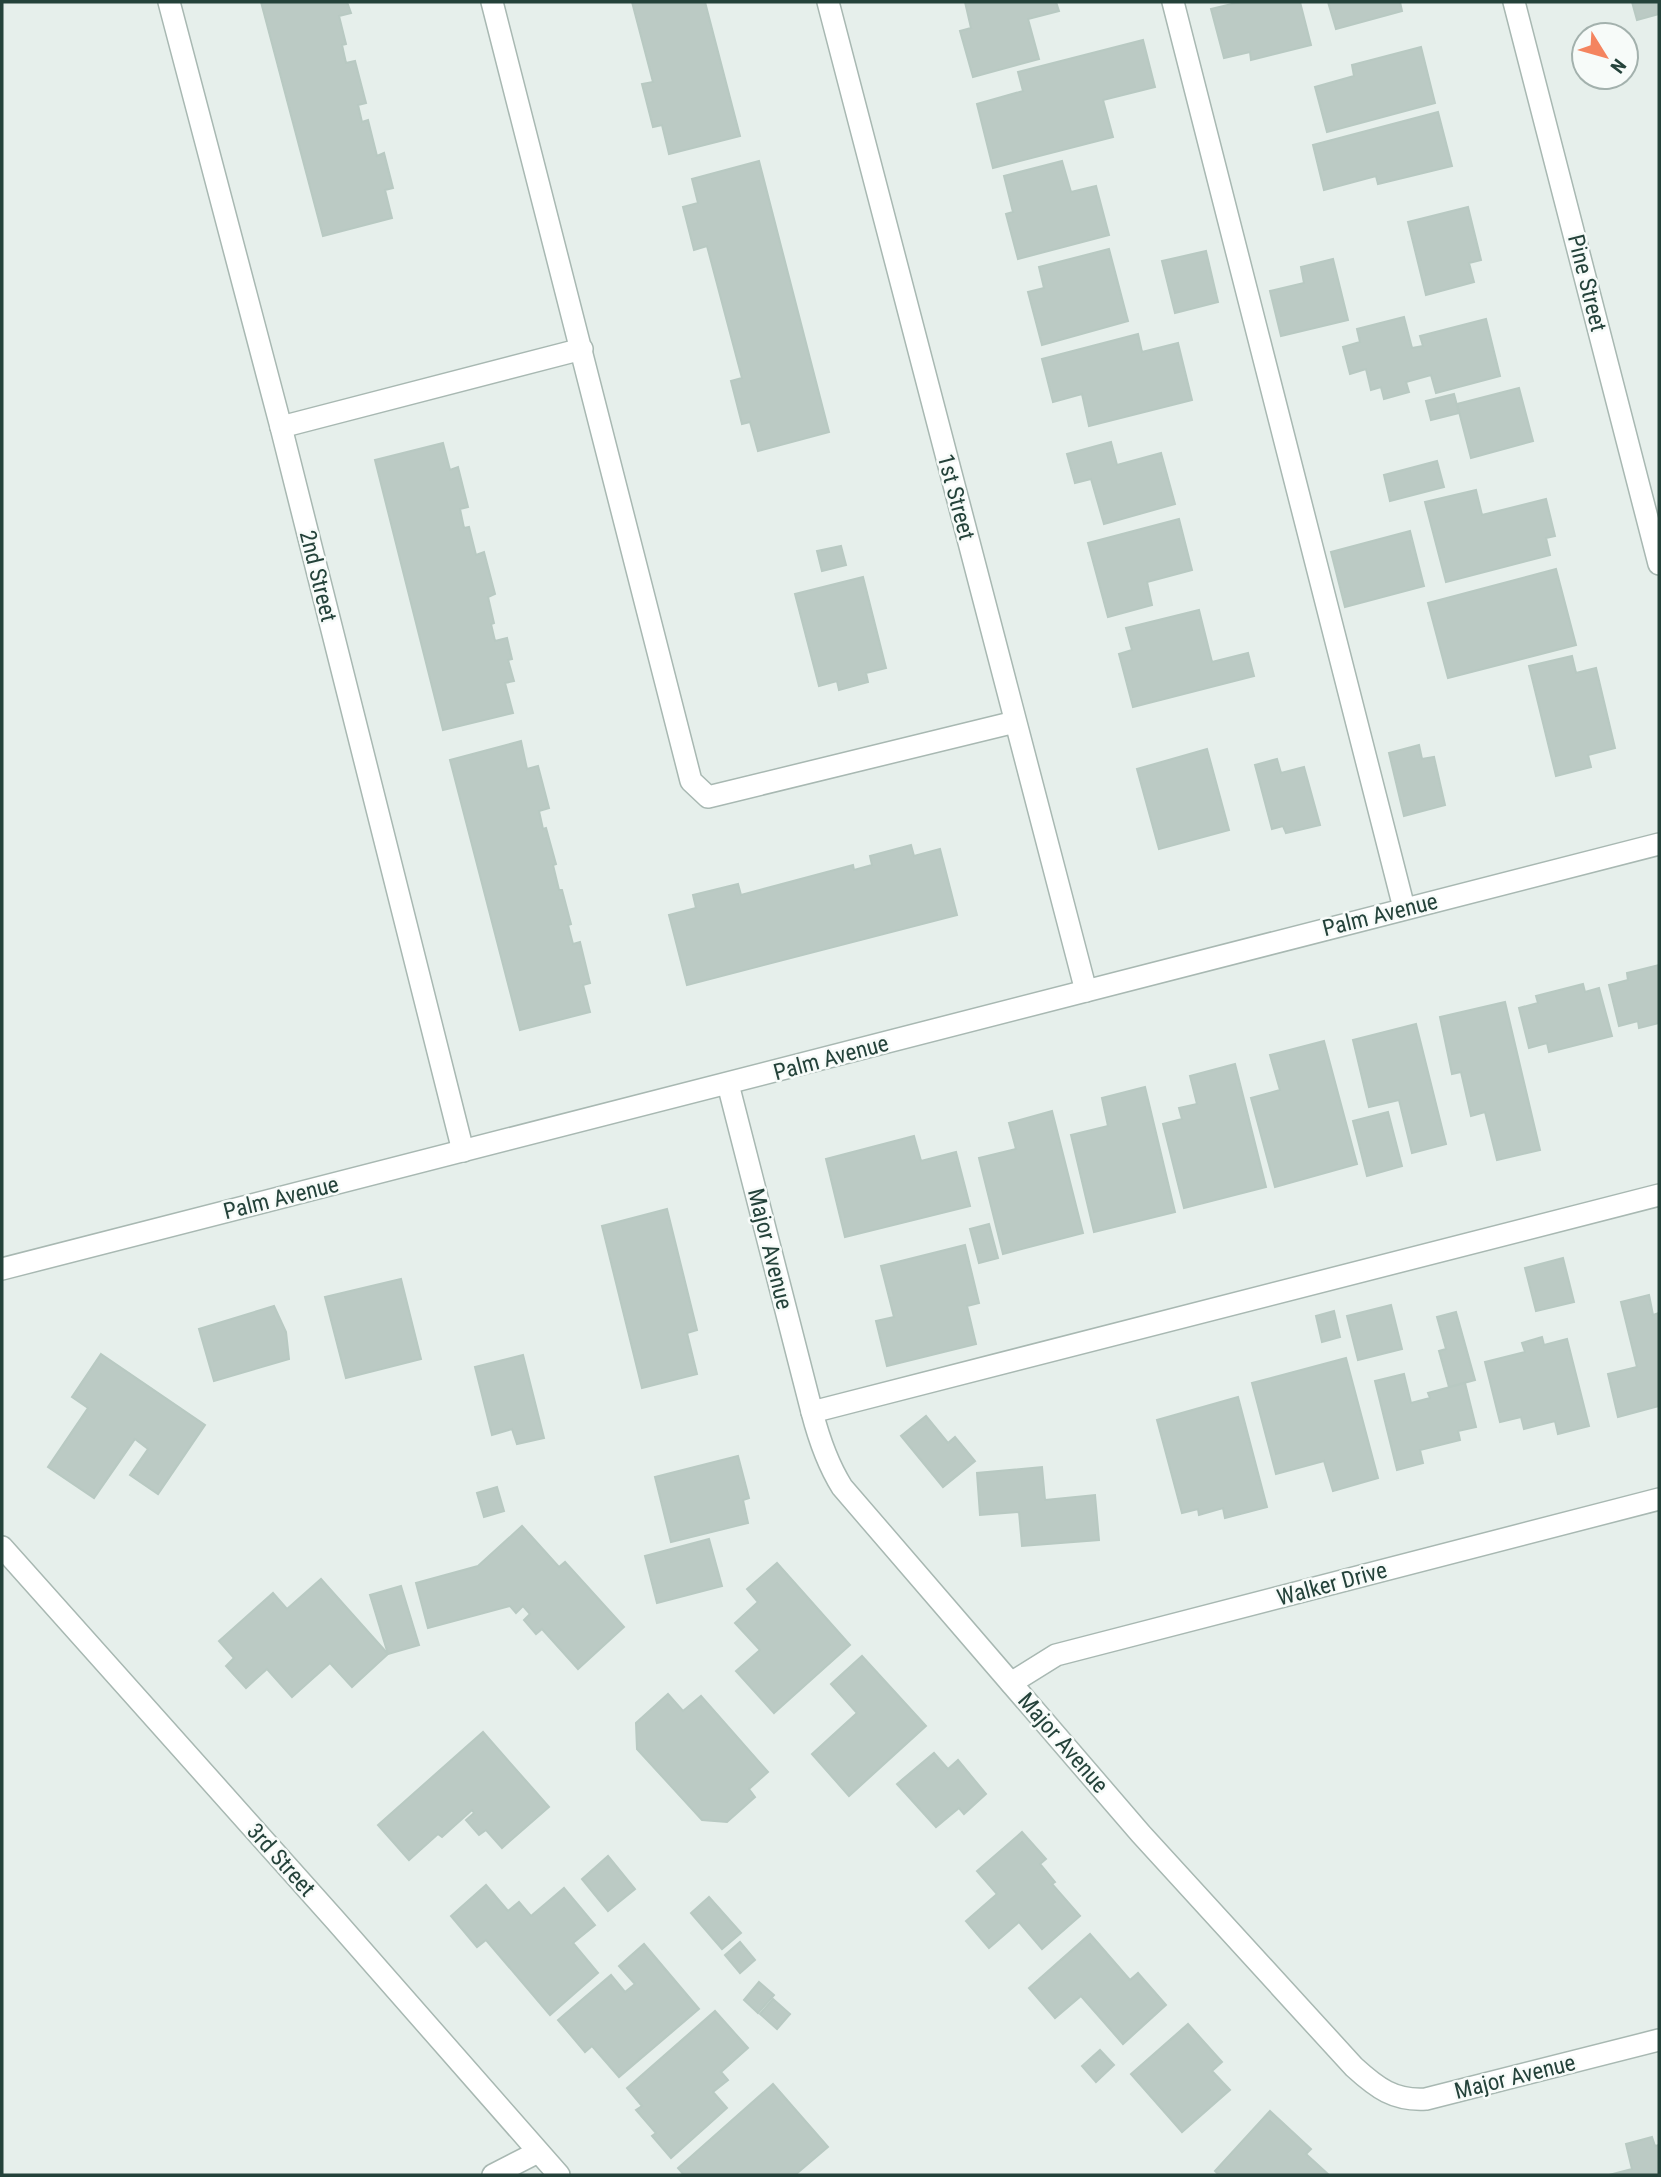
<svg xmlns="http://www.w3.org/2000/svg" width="1661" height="2177" viewBox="0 0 1661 2177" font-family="'Roboto Condensed',sans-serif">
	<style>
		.building { fill: #bbcac4; stroke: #b8c9c2; stroke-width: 2 }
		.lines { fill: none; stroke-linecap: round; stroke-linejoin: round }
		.minor-casing { stroke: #a8b8b2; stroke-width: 24 }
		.minor { stroke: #fff; stroke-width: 21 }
		.labels { text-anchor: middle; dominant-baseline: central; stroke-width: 5; stroke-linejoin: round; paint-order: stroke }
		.street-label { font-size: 23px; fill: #24423a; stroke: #f7fbf9 }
	</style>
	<rect width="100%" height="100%" fill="#e6efeb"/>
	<g class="building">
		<path d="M261 2H347L351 13 339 16 346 44 342 45 346 63 355 61 366 103 358 105 362 122 368 120 377 156 384 153 393 188 385 190 392 218 323 236Z"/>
		<path d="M632 2H705L740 136 669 154 662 125 653 127 642 84 653 82Z"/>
		<path d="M965 2H1056L1059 11 1028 19 1039 59 973 77 960 31 971 28Z"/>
		<path d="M1240 2H1300L1311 45 1251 60 1250 52 1224 58 1211 9Z"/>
		<path d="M1328 2H1400L1402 11 1336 29Z"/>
		<path d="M1632 2H1659V14L1637 20Z"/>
		<path d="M1143 40 1155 87 1103 100 1113 137 993 168 977 104 1023 91 1018 72Z"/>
		<path d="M1421 47 1435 103 1327 132 1315 87 1354 76 1352 65Z"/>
		<path d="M1438 112 1452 166 1378 184 1376 176 1324 190 1313 145Z"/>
		<path d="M759 161 829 432 758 451 750 422 742 424 731 381 742 378 707 246 694 250 683 207 698 203 692 179Z"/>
		<path d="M1062 161 1071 192 1096 186 1109 235 1018 259 1006 214 1013 212 1004 176Z"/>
		<path d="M1468 207 1481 260 1469 263 1474 282 1426 295 1408 222Z"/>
		<path d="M1109 249 1128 321 1042 345 1028 292 1044 288 1039 267Z"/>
		<path d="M1206 251 1218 302 1175 313 1162 261Z"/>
		<path d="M1333 259 1348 320 1281 336 1270 291 1304 283 1301 267Z"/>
		<path d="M1404 317 1412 348 1423 346 1420 336 1486 319 1500 376 1436 393 1431 375 1406 382 1409 392 1384 399 1381 387 1371 390 1366 369 1350 374 1343 347 1360 342 1357 329Z"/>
		<path d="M1138 334 1142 352 1178 343 1192 400 1089 426 1082 394 1053 402 1042 359Z"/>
		<path d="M1519 388 1533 441 1471 458 1457 404Z"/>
		<path d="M1454 394 1459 413 1431 420 1426 401Z"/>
		<path d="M1111 442 1117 465 1161 453 1175 504 1104 524 1091 479 1075 483 1067 454Z"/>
		<path d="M443 443 450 470 458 467 468 507 460 509 464 528 469 527 476 555 484 552 495 594 488 597 494 623 491 624 495 641 507 638 512 659 508 660 514 681 505 683 513 713 443 730 375 460Z"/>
		<path d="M1437 461 1444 487 1390 501 1384 475Z"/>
		<path d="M1476 490 1482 515 1546 499 1555 536 1546 538 1550 555 1446 582 1425 502Z"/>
		<path d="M1179 519 1192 570 1147 582 1152 605 1108 617 1088 543Z"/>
		<path d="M1410 531 1424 586 1345 607 1331 552Z"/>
		<path d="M841 546 846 565 822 571 817 551Z"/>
		<path d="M1556 569 1576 645 1448 678 1428 603Z"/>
		<path d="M863 577 886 668 866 673 868 682 839 690 837 681 819 686 795 594Z"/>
		<path d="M1199 610 1212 662 1248 653 1254 676 1133 707 1119 654 1132 650 1126 628Z"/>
		<path d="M1572 656 1576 673 1596 668 1615 748 1588 755 1591 767 1556 776 1529 666Z"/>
		<path d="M521 741 527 769 538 766 549 808 539 811 543 829 546 828 556 864 553 865 559 890H562L571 924 568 925 573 944 580 942 590 983 583 985 590 1012 520 1030 450 760Z"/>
		<path d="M1419 745 1422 759 1434 757 1445 805 1404 816 1389 753Z"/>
		<path d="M1207 749 1229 830 1159 849 1137 769Z"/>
		<path d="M1277 759 1281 773 1304 767 1320 825 1286 833 1283 826 1272 829 1255 765Z"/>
		<path d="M911 845 914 856 940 849 957 915 687 985 669 915 696 908 693 895 738 884 741 895 853 865 854 870 872 865 870 856Z"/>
		<path d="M1659 965V1023L1639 1028 1638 1021 1619 1026 1609 985 1628 980 1627 973Z"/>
		<path d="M1583 984 1585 992 1599 988 1612 1036 1549 1052 1547 1043 1529 1048 1519 1008 1538 1003 1536 996Z"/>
		<path d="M1505 1002 1540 1150 1497 1160 1485 1112 1471 1116 1461 1072 1452 1074 1440 1017Z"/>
		<path d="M1416 1024 1446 1144 1412 1153 1399 1100 1369 1107 1353 1040Z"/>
		<path d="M1324 1041 1357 1164 1275 1187 1251 1098 1280 1090 1270 1055Z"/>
		<path d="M1235 1064 1266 1187 1184 1208 1163 1124 1182 1119 1179 1108 1197 1104 1190 1076Z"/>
		<path d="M1145 1087 1175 1212 1094 1232 1071 1135 1108 1126 1102 1098Z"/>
		<path d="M1052 1111 1083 1233 1003 1254 979 1158 1016 1149 1009 1123Z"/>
		<path d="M1388 1112 1402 1166 1367 1176 1353 1121Z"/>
		<path d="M914 1136 921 1161 956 1152 970 1206 845 1237 826 1159Z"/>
		<path d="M667 1209 697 1330 687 1333 697 1374 642 1388 602 1226Z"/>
		<path d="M989 1224 998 1258 979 1263 970 1229Z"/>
		<path d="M965 1245 979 1303 967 1306 976 1344 887 1366 876 1321 894 1317 881 1266Z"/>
		<path d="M1563 1258 1574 1302 1536 1311 1525 1268Z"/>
		<path d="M401 1279 421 1359 346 1378 325 1297Z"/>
		<path d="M1649 1295 1653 1315 1659 1313V1406L1618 1417 1608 1374 1637 1367 1621 1302Z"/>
		<path d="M1391 1305 1402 1349 1358 1360 1347 1316Z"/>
		<path d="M274 1306 286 1332 289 1359 214 1381 199 1329Z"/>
		<path d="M1334 1311 1340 1337 1322 1342 1316 1316Z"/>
		<path d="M1456 1312 1475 1380 1449 1387 1439 1351 1446 1349 1437 1317Z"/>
		<path d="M1542 1337 1544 1345 1567 1339 1589 1426 1558 1434 1555 1421 1524 1429 1521 1417 1500 1422 1485 1362 1525 1352 1522 1343Z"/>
		<path d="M101 1354 205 1425 158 1494 130 1475 148 1449 135 1439 94 1498 48 1467 88 1408 72 1397Z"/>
		<path d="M523 1355 544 1438 517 1444 512 1429 492 1435 475 1367Z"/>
		<path d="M1346 1358 1378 1478 1333 1491 1324 1461 1276 1474 1252 1383Z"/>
		<path d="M1404 1374 1411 1403 1430 1398 1428 1393 1465 1383 1476 1427 1458 1431 1460 1440 1420 1450 1423 1463 1397 1470 1375 1381Z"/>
		<path d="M1238 1397 1267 1507 1225 1518 1223 1508 1199 1515 1198 1509 1182 1513 1157 1420Z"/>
		<path d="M926 1416 948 1443 955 1437 975 1461 943 1487 901 1436Z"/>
		<path d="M738 1456 749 1498 743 1500 748 1523 671 1542 655 1477Z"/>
		<path d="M1042 1467 1045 1500 1095 1495 1099 1540 1022 1546 1019 1512 980 1515 977 1473Z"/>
		<path d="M497 1487 504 1511 484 1517 477 1493Z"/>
		<path d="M522 1526 559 1567 565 1562 624 1627 578 1669 542 1629 536 1634 524 1620 530 1614 523 1606 516 1613 510 1606 428 1628 416 1583 478 1566Z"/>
		<path d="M709 1539 722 1586 657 1603 645 1556Z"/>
		<path d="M777 1563 850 1645 774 1713 736 1671 760 1650 735 1623 758 1602 747 1589Z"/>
		<path d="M321 1579 388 1654 352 1687 330 1663 292 1697 267 1669 246 1688 226 1666 234 1658 219 1641 273 1593 287 1609Z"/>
		<path d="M401 1586 419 1645 388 1654 370 1595Z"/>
		<path d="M862 1656 926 1726 849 1796 812 1754 857 1713 831 1684Z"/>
		<path d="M668 1694 683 1711 701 1696 768 1772 749 1789 755 1797 727 1822 702 1820 637 1749 636 1723Z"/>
		<path d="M483 1732 549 1807 502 1848 486 1830 479 1835 466 1820 474 1813 472 1810 442 1837 438 1834 409 1860 378 1825Z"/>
		<path d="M934 1753 948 1769 958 1760 986 1794 964 1814 959 1808 936 1827 897 1784Z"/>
		<path d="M1022 1832 1046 1859 1040 1864 1055 1882 1052 1884 1080 1916 1042 1949 1019 1922 989 1948 966 1921 997 1894 977 1871Z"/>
		<path d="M608 1856 635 1889 608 1911 582 1879Z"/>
		<path d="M486 1885 508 1911 519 1902 531 1916 564 1888 595 1925 573 1943 598 1973 550 2015 486 1940 477 1947 451 1916Z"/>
		<path d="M709 1897 741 1933 722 1949 691 1913Z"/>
		<path d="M1090 1934 1130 1980 1138 1973 1166 2005 1123 2044 1081 1996 1055 2018 1029 1988Z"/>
		<path d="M740 1942 755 1960 740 1973 725 1955Z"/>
		<path d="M644 1944 699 2009 619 2077 592 2046 585 2052 558 2020 611 1975 625 1992 635 1984 619 1966Z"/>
		<path d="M759 1982 774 1995 758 2013 744 2000Z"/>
		<path d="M773 1999 790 2014 777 2029 760 2014Z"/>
		<path d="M715 2011 748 2048 721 2072 728 2080 713 2092 727 2108 671 2158 652 2136 656 2133 636 2110 642 2106 627 2088Z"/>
		<path d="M1188 2024 1222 2062 1212 2071 1230 2090 1182 2132 1131 2074Z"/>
		<path d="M1100 2050 1114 2065 1096 2082 1082 2066Z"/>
		<path d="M773 2084 828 2147 795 2175H684L678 2168Z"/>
		<path d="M1270 2111 1311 2149 1306 2154 1329 2175H1219L1215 2171Z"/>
		<path d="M1652 2137 1655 2146 1659 2145V2175H1609L1632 2169 1626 2144Z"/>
	</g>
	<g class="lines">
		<defs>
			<g id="minor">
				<path d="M169 2 281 427 463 1151"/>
				<path d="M492 2 691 781 708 797 1015 722"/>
				<path d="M828 2 1086 991"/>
				<path d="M1173 2 1404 908"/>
				<path d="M1514 2 1659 564"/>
				<path d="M281 427 582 349"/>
				<path d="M728 1084 812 1412C819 1439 827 1463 842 1487L1141 1834 1354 2067C1377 2088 1394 2101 1426 2099L1659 2040"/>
				<path d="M2 1269 1659 844"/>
				<path d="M812 1412 1659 1195"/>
				<path d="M2 1547 336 1921 559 2175"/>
				<path d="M1011 1683 1056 1655 1659 1499"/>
				<path d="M493 2175 538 2152"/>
			</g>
		</defs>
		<use href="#minor" class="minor-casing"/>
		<use href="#minor" class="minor"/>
	</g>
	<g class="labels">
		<g class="street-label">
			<text transform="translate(1587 283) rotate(76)">Pine Street</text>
			<text transform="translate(956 497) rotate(75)">1st Street</text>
			<text transform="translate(318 576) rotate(76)">2nd Street</text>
			<text transform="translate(1380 915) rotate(-14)">Palm Avenue</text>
			<text transform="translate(831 1058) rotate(-15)">Palm Avenue</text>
			<text transform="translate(281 1198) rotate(-14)">Palm Avenue</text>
			<text transform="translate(770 1249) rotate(76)">Major Avenue</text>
			<text transform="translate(1332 1584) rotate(-15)">Walker Drive</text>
			<text transform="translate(1063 1743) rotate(49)">Major Avenue</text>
			<text transform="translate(281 1860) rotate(48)">3rd Street</text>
			<text transform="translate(1515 2077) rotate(-14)">Major Avenue</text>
		</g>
	</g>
	<rect width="1661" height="2177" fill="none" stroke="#24423a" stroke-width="7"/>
	<g transform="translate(1605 56) rotate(127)"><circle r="33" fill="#f7fbf9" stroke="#a3b1ad" stroke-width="2"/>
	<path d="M0-5L12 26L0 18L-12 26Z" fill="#f4845f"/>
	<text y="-10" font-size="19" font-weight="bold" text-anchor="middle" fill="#24423a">N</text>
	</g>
</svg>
